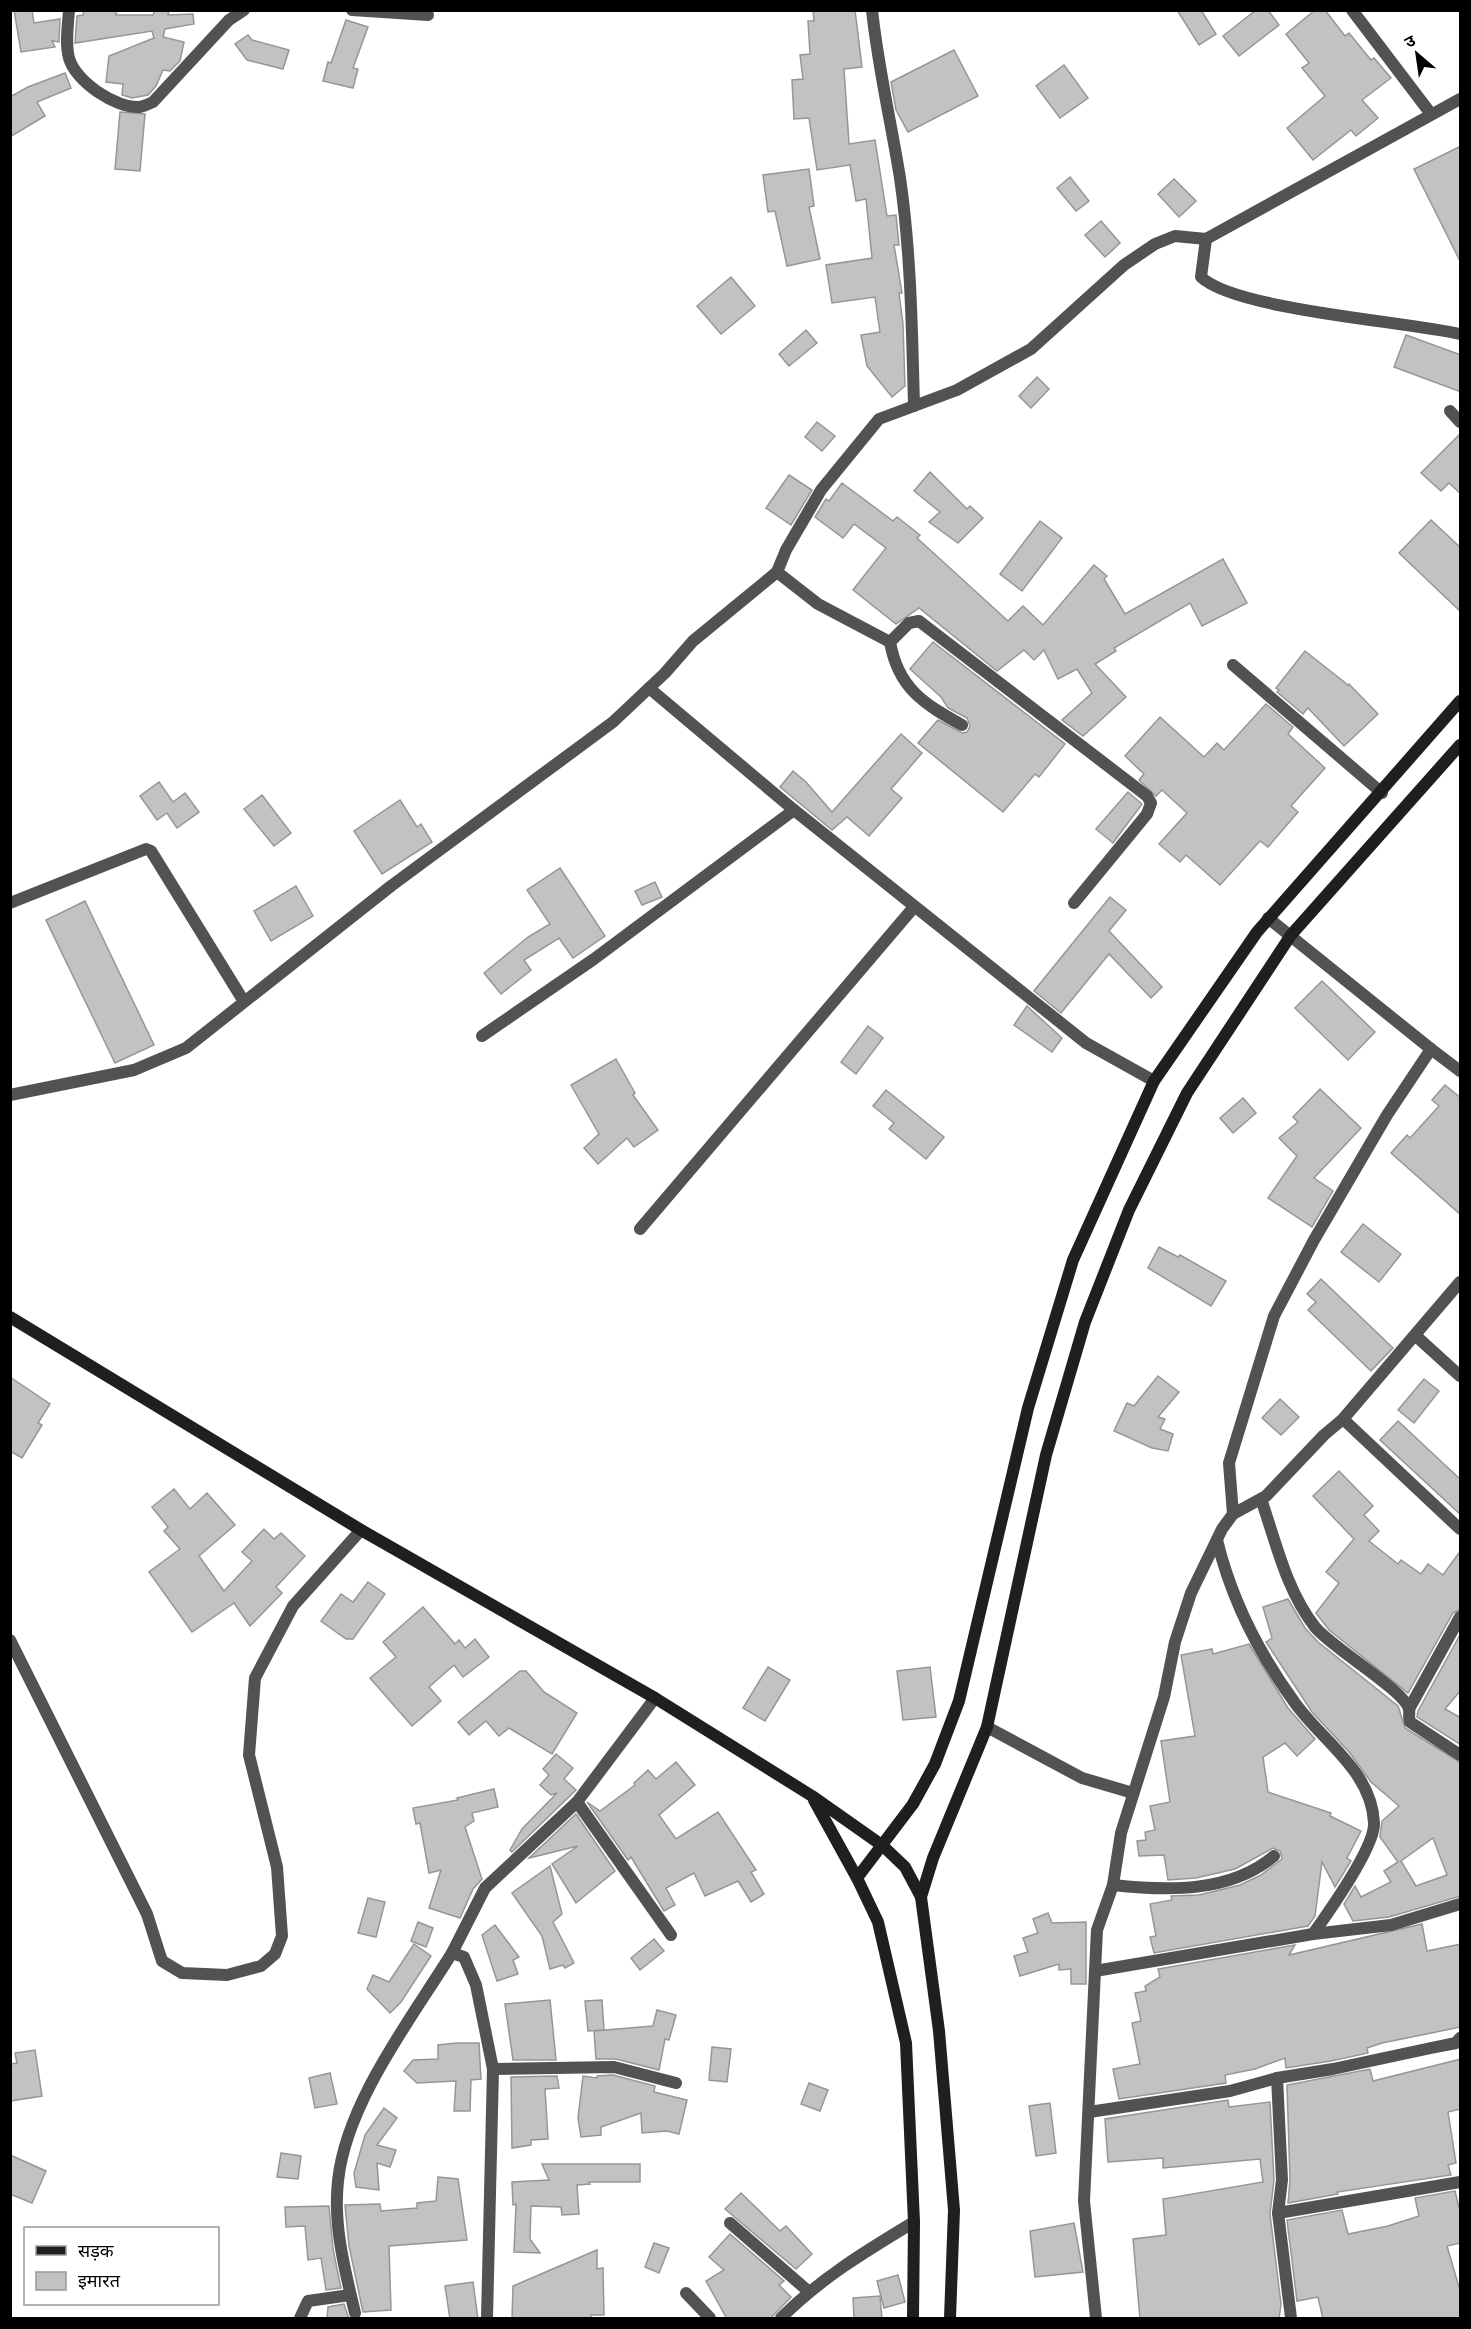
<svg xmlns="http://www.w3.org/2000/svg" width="1471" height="2329" viewBox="0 0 1471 2329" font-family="Barlow,'Noto Sans Devanagari',sans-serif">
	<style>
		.building { fill: #c2c2c2; stroke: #969696; stroke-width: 1.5; fill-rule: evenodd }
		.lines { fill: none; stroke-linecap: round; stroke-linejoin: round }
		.street { stroke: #525252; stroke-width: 12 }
		.secondary { stroke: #1f1f1f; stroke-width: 12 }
	</style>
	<rect width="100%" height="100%" fill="#fff"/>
	<g class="building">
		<path d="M14 10H32L34 23 60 19 59 42 52 41 55 47 21 52Z"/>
		<path d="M84 10H117L116 15H153L155 10H169L168 15 193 14 194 24 165 29 163 37 184 42 180 61 170 71 163 70 156 86 148 95 132 98 122 95 123 84 106 82 109 56 154 38 152 31 75 43 77 16 83 15Z"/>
		<path d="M813 10H855L862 67 844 69 849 144 875 140 887 216 896 215 899 245H894L902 293H899L903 324 905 386 892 397 867 366 861 335 880 332 875 297 832 303 826 265 872 258 866 199 856 201 850 165 817 170 809 118 794 119 792 80 803 79 800 55 810 54 808 21H814Z"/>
		<path d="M1177 10H1201L1216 34 1199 45Z"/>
		<path d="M1256 10H1268L1279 25 1239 56 1223 36Z"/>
		<path d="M1315 10H1325L1345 36 1349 33 1371 60 1374 58 1391 78 1362 100 1378 118 1356 136 1351 130 1313 160 1287 128 1325 96 1302 68 1309 63 1286 34Z"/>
		<path d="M346 20 368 27 353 68 358 69 353 88 323 81 328 62 331 63Z"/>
		<path d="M248 35 252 40 289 50 283 69 247 60 235 44Z"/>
		<path d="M954 50 978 96 908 132 896 110 891 82Z"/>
		<path d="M1064 65 1088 98 1060 118 1036 86Z"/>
		<path d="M65 73 71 88 37 102 45 116 10 137V97L28 87Z"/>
		<path d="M120 112 145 114 140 171 115 169Z"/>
		<path d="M1461 146V263L1414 169Z"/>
		<path d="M809 169 814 206 809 207 820 259 787 266 775 211 768 212 763 175Z"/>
		<path d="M1070 177 1089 201 1076 211 1057 188Z"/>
		<path d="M1174 179 1196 201 1179 217 1158 194Z"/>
		<path d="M1101 221 1120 243 1105 257 1085 235Z"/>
		<path d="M731 277 755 306 721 334 697 306Z"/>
		<path d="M806 330 817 343 789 366 779 354Z"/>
		<path d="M1406 335 1461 355V392L1394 367Z"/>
		<path d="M1037 377 1049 389 1031 408 1019 396Z"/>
		<path d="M817 422 835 436 822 451 805 437Z"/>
		<path d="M1461 433V494L1449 483 1441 491 1421 473Z"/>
		<path d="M930 472 967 509 970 506 983 518 958 543 929 522 940 512 914 491Z"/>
		<path d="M789 475 812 490 791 525 766 508Z"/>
		<path d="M842 483 893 521 897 517 920 535 917 538 1008 621 1023 606 1043 625 1094 565 1107 576 1104 579 1125 614 1223 559 1247 603 1202 626 1190 603 1114 648 1116 651 1095 664 1126 697 1083 736 1062 720 1092 693 1077 669 1058 679 1044 650 1034 660 1024 650 997 671 919 608 896 624 853 590 886 548 854 524 843 538 815 517 826 499 829 501Z"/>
		<path d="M1431 520 1461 548V612L1399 553Z"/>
		<path d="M1040 521 1062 538 1022 591 1000 574Z"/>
		<path d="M933 642 1065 744 1039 777 1035 774 1003 812 918 743 938 720 962 733 967 732 970 726 967 718 948 708 941 697 910 669Z"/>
		<path d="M1305 651 1348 685 1349 684 1378 714 1344 746 1308 708 1303 714 1277 692 1279 690 1276 688Z"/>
		<path d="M1266 704 1293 727 1288 734 1325 768 1291 806 1298 812 1268 847 1260 841 1220 885 1186 855 1180 862 1159 844 1187 813 1162 790 1156 796 1139 780 1144 774 1125 756 1160 717 1204 757 1217 743 1224 750Z"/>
		<path d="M901 734 922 753 891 789 902 798 869 836 847 817 832 830 780 787 793 771 806 782 832 812Z"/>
		<path d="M159 782 173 802 185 793 199 812 177 828 167 813 157 820 140 796Z"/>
		<path d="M1128 792 1142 804 1113 843 1096 829Z"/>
		<path d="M262 795 291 833 274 846 244 809Z"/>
		<path d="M400 800 417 827 421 824 432 842 382 874 354 831Z"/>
		<path d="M560 868 605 936 573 958 559 938 524 960 531 970 501 994 484 973 528 937 550 924 527 890Z"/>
		<path d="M655 882 662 897 642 905 635 891Z"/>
		<path d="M296 886 313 916 271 941 254 911Z"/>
		<path d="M1110 897 1126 910 1109 931 1162 987 1151 998 1109 954 1061 1013 1034 991Z"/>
		<path d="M85 901 154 1045 115 1063 46 920Z"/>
		<path d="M1322 981 1375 1032 1348 1060 1295 1008Z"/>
		<path d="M1027 1006 1062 1038 1052 1052 1014 1025Z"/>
		<path d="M868 1026 883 1038 856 1074 841 1062Z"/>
		<path d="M616 1059 635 1093 633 1095 658 1130 634 1147 627 1138 598 1164 584 1148 599 1134 571 1085Z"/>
		<path d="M1445 1085 1461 1098V1215L1391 1153 1407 1135 1410 1138 1439 1106 1432 1100Z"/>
		<path d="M1320 1089 1361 1128 1314 1178 1333 1191 1312 1227 1268 1198 1297 1156 1279 1138 1298 1122 1293 1117Z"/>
		<path d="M886 1090 944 1137 926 1159 889 1129 894 1123 873 1106Z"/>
		<path d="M1243 1098 1256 1113 1233 1133 1220 1118Z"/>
		<path d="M1363 1224 1401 1254 1379 1282 1341 1252Z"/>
		<path d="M1159 1247 1178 1257 1180 1255 1226 1281 1211 1306 1148 1268Z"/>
		<path d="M1321 1279 1393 1348 1371 1371 1308 1310 1316 1302 1307 1294Z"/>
		<path d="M1158 1376 1179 1392 1158 1417 1165 1419 1160 1429 1173 1434 1168 1451 1152 1448 1114 1431 1127 1403 1134 1406Z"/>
		<path d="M10 1377 50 1404 38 1423 42 1425 22 1458 10 1451Z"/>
		<path d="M1424 1379 1439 1391 1414 1423 1398 1410Z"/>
		<path d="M1280 1399 1299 1417 1281 1435 1262 1418Z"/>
		<path d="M1398 1421 1461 1480V1515L1380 1440Z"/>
		<path d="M1339 1471 1373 1506 1364 1515 1379 1531 1369 1541 1398 1564 1401 1560 1421 1574 1428 1564 1443 1575 1461 1550V1609L1453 1613 1408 1693 1329 1630 1316 1613 1339 1583 1326 1572 1354 1539 1313 1496Z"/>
		<path d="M174 1489 190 1509 207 1493 235 1525 199 1556 224 1591 252 1561 242 1552 264 1529 274 1539 281 1533 305 1556 276 1587 282 1593 250 1626 234 1603 192 1632 149 1572 180 1549 164 1531 168 1527 152 1507Z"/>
		<path d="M368 1582 385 1594 353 1639H346L321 1621 341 1594 353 1602Z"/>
		<path d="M1288 1599 1305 1628 1318 1642 1398 1706 1405 1728 1461 1763V1896L1389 1917 1353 1921 1344 1904 1355 1886 1361 1897 1391 1882 1384 1871 1398 1862 1380 1837 1382 1821 1399 1806 1371 1782 1350 1753 1312 1712 1266 1642 1272 1638 1263 1607ZM1433 1838 1447 1875 1416 1886 1401 1861Z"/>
		<path d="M423 1607 455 1644 459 1640 465 1648 475 1639 489 1657 463 1677 454 1665 429 1687 441 1701 412 1726 370 1678 396 1657 383 1642Z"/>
		<path d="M1461 1633V1690L1445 1709 1461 1718V1745L1417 1717 1418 1711Z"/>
		<path d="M1249 1644 1288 1708 1315 1739 1297 1756 1285 1743 1263 1757 1268 1792 1331 1813 1330 1816 1361 1831 1347 1858 1351 1861 1335 1887 1322 1862 1315 1916 1308 1926 1154 1953 1150 1937 1156 1936 1150 1904 1172 1900 1171 1896 1199 1895 1240 1885 1261 1875 1282 1859 1280 1851 1273 1848 1235 1869 1196 1878 1168 1880 1164 1855 1139 1856 1137 1841 1146 1840 1145 1832 1155 1830 1150 1806 1170 1802 1161 1741 1195 1736 1181 1655 1212 1649 1213 1654Z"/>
		<path d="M768 1667 790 1680 765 1721 743 1708Z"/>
		<path d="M930 1667 936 1717 903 1720 897 1671Z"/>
		<path d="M520 1671H526L544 1692 577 1713 552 1754 509 1728 499 1736 486 1721 469 1735 458 1722Z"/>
		<path d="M556 1754 573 1768 564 1779 576 1790 512 1852 510 1850 522 1829 557 1793 551 1795 540 1785 549 1775 543 1769Z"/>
		<path d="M676 1762 695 1785 659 1815 676 1839 718 1812 756 1870 751 1872 764 1894 751 1902 738 1881 705 1896 694 1873 666 1888 675 1905 664 1911 631 1857 628 1860 587 1802 600 1811 635 1785 634 1783 648 1770 656 1779Z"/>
		<path d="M494 1789 498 1807 472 1813 474 1821 465 1827 482 1879 473 1889 460 1918 429 1908 441 1870 429 1873 420 1823 416 1824 413 1808 458 1800 457 1798Z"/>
		<path d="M576 1814 615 1871 576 1903 552 1864 578 1846 529 1858Z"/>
		<path d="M550 1866 562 1914 553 1922 574 1963 565 1968 563 1965 550 1969 542 1936 512 1893Z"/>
		<path d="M368 1898 385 1902 376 1937 358 1933Z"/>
		<path d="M1048 1913 1052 1923 1086 1922V1984H1071V1969L1059 1970V1964L1020 1976 1014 1956 1028 1952 1023 1938 1038 1933 1033 1919Z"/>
		<path d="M418 1922 433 1928 426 1947 411 1941Z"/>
		<path d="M1422 1924 1427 1951 1461 1944V2027L1382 2043 1367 2048 1368 2053 1331 2061 1286 2068 1285 2058 1255 2069 1225 2075 1226 2083 1119 2099 1113 2069 1140 2064 1132 2023 1141 2021 1135 1993 1146 1991 1145 1986 1160 1977 1158 1969 1295 1945 1289 1955Z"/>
		<path d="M495 1925 519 1957 513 1960 518 1974 497 1981 482 1935Z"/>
		<path d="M654 1939 664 1951 640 1970 631 1958Z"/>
		<path d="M414 1944 431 1956 401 2002 390 2013 367 1989 373 1975 389 1982Z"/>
		<path d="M550 2000 556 2060H513L505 2004Z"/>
		<path d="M602 2000 604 2030 588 2031 585 2001Z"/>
		<path d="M657 2010 676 2015 669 2040 665 2039 659 2070 616 2059H596L594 2031 653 2026Z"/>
		<path d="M457 2043H479L481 2079 471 2080 470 2111H454L456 2081 417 2083 404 2071 413 2060 438 2059V2045Z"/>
		<path d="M712 2047 731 2049 727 2082 709 2080Z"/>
		<path d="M35 2050 42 2096 10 2101V2064L17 2063 15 2053Z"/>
		<path d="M1461 2059V2109L1448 2112 1456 2163 1448 2165 1451 2175 1337 2192 1338 2194 1288 2203 1290 2180 1287 2085 1370 2069 1373 2081Z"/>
		<path d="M330 2073 337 2104 315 2108 309 2078Z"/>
		<path d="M613 2075 655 2086 654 2092 687 2100 679 2134 667 2131 642 2133 641 2113 601 2127V2135L581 2137 578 2118 583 2076 597 2078V2076Z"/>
		<path d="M557 2076 559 2088 545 2089 548 2139 531 2140V2145L512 2148 511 2077Z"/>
		<path d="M809 2083 828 2090 820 2111 801 2104Z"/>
		<path d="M1228 2100 1229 2107 1270 2102 1274 2180 1270 2214 1281 2304 1279 2319H1140L1133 2239 1166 2235 1163 2199 1263 2182 1260 2159 1163 2168V2158L1108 2162 1105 2119Z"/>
		<path d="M1050 2103 1056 2153 1036 2156 1029 2106Z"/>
		<path d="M384 2108 397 2118 377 2145 396 2150 390 2167 377 2163 379 2190 356 2187 354 2173 365 2135Z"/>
		<path d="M281 2153 301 2156 298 2179 277 2177Z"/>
		<path d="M10 2155 46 2171 32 2203 10 2194Z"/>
		<path d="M542 2164H640V2182H589L590 2184 577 2185 579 2214 562 2215 561 2207 531 2206 530 2239 540 2253 514 2252 516 2204 513 2205 512 2182 549 2180Z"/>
		<path d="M438 2177 458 2179 467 2240 389 2246 391 2310 363 2312 349 2246 345 2205 380 2204 381 2211 417 2208V2203L436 2201Z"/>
		<path d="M1455 2191 1461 2215V2243L1447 2246 1461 2294V2319H1323L1318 2297 1297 2301 1287 2220 1342 2210 1348 2234 1388 2226 1419 2216 1415 2198Z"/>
		<path d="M741 2193 780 2231 786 2226 812 2254 796 2269 725 2209Z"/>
		<path d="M329 2206 333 2249 341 2288 326 2290 321 2258 308 2260 305 2226 286 2227 285 2207Z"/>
		<path d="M1074 2223 1083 2272 1035 2277 1030 2231Z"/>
		<path d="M730 2234 784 2281 779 2285 791 2297 770 2319H727L706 2281 724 2270 709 2257Z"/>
		<path d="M654 2243 669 2248 659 2273 645 2267Z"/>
		<path d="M597 2250V2269L603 2268 604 2315H591V2319H512L513 2286Z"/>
		<path d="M898 2275 905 2302 884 2308 877 2281Z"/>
		<path d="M473 2282 478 2319H450L445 2286Z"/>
		<path d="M880 2296 882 2319H854L853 2298Z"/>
		<path d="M344 2304 349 2319H327L328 2307Z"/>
	</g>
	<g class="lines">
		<g class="street">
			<path d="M69 10C68 26 65 43 69 58 75 81 116 109 140 107 144 106 149 104 153 102L229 20 244 10"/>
			<path d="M352 10 428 15"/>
			<path d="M872 10C878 67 891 122 900 178 911 253 912 331 914 406"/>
			<path d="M1352 10 1431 114"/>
			<path d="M1206 239 1201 277C1236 310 1404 321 1460 334"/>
			<path d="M1450 411 1460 422"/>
			<path d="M890 642 909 623 919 621 1147 796 1151 803 1147 814 1074 903"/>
			<path d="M1233 665 1382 793"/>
			<path d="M649 688 794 810 1086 1043 1154 1081"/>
			<path d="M962 725C924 704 898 688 890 642L818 604 777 572 786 550 821 490 879 419 957 390 1031 349 1124 265 1155 244 1175 236 1206 239 1460 99"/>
			<path d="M10 903 146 849 151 851 243 1000"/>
			<path d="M482 1036 594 959 794 810"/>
			<path d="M1431 1049 1460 1071"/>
			<path d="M10 1095 134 1070 186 1048 391 886 613 722 665 673 693 641 777 572"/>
			<path d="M640 1229 914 907"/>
			<path d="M1416 1336 1460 1376"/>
			<path d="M1343 1419 1460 1529"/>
			<path d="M1261 1499C1276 1542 1286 1590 1315 1627 1332 1648 1404 1690 1409 1709 1410 1714 1408 1716 1410 1722L1460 1755"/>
			<path d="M1233 1514 1266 1496 1324 1435 1343 1419 1460 1282"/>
			<path d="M1217 1540C1231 1598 1260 1655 1295 1703 1322 1741 1372 1771 1374 1823 1375 1847 1328 1913 1313 1934"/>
			<path d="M10 1640 147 1914 162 1961 182 1973 227 1975 261 1966 275 1954 282 1936 277 1867 249 1755 255 1678 293 1606 361 1530"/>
			<path d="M1409 1709 1460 1617"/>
			<path d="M987 1727 1082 1778 1133 1793"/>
			<path d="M577 1802 671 1935"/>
			<path d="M1113 1885C1167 1891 1230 1893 1274 1856"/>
			<path d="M452 1953 485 1888 577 1802 655 1698"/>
			<path d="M1095 1971 1097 1930 1113 1885 1121 1833 1164 1697 1175 1642 1191 1593 1222 1529 1233 1514 1229 1463 1274 1316 1314 1240 1387 1115 1431 1049 1268 918"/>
			<path d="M493 2069 614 2067 676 2083"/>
			<path d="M1277 2078 1282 2180 1278 2213 1460 2182"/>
			<path d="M1089 2112 1230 2091 1277 2078 1333 2069 1431 2048 1456 2043 1460 2038"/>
			<path d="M1278 2213 1291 2318"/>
			<path d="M730 2223 808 2291"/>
			<path d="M686 2293 710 2318"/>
			<path d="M355 2313C345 2270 333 2226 338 2181 346 2103 411 2019 452 1953L464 1957 476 1985 493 2069 487 2318"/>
			<path d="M300 2318 308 2301 350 2295"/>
			<path d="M781 2318C821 2278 866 2251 914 2222"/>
			<path d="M1096 2318 1084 2201 1095 1971 1313 1934 1391 1925 1460 1904"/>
		</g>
		<g class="secondary">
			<path d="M10 1317 361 1530 655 1698 812 1796 883 1846 905 1867 921 1897 939 2031 954 2210 950 2318"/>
			<path d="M814 1800 857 1878 878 1922 906 2043 914 2222 913 2318"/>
			<path d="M857 1878 913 1804 935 1764 959 1701 1028 1408 1073 1260 1154 1081 1257 932 1460 701"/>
			<path d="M921 1897 933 1858 987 1727 1046 1455 1085 1322 1129 1210 1187 1093 1291 935 1460 745"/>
		</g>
	</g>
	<rect width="1471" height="2329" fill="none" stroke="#000000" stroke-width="24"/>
	<rect x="24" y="2227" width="195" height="78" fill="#ffffff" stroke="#999999" stroke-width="1.5"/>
	<rect x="36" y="2246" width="30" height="9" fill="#1f1f1f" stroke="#999999" stroke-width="1.5"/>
	<text x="78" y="2257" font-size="18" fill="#000000">सड़क</text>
	<rect x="36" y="2272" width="30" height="18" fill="#c2c2c2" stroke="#999999" stroke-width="1.5"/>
	<text x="78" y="2287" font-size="18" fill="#000000">इमारत</text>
	<g transform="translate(1417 54) rotate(331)" stroke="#ffffff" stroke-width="4.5" paint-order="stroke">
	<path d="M0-4.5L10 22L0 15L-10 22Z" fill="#000000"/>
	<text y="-9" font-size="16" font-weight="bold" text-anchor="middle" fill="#000000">उ</text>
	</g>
</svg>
